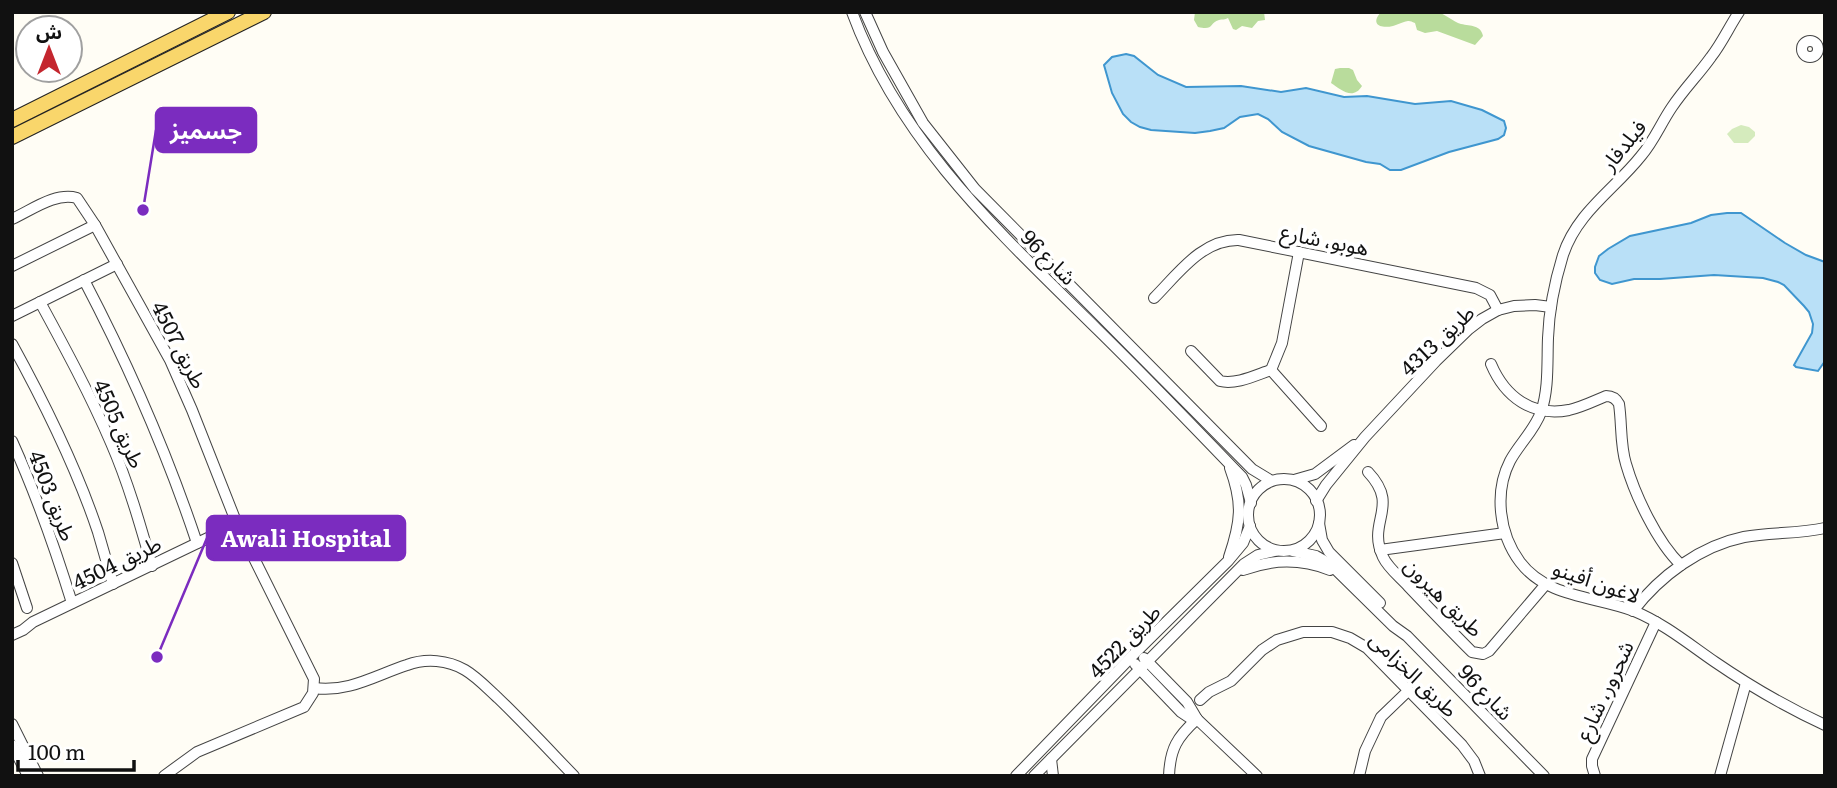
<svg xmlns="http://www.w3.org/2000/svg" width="1837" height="788" viewBox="0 0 1837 788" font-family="Literata,'Noto Sans Arabic',serif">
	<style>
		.green { fill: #d5ebbd }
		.forest { fill: #b9dc9c }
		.water { fill: #b9e0f7; stroke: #3f96cf; stroke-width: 2 }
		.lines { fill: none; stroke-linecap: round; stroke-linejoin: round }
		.minor-casing { stroke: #444; stroke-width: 12 }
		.major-casing { stroke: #222; stroke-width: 16 }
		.minor { stroke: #fff; stroke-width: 10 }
		.major { stroke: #f9d66b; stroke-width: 14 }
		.labels { text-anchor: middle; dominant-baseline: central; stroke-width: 7; stroke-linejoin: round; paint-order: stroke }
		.street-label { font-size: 21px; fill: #111; stroke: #fff }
		.leader { fill: none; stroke: #7b2cbf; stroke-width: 2.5 }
		.callout-dot { fill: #7b2cbf; stroke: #fff; stroke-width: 2.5 }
		.callout { fill: #7b2cbf; stroke: #7b2cbf; stroke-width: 2.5 }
		.callout-label { font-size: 23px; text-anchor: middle; font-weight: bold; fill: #fff }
	</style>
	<rect width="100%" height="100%" fill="#fffdf5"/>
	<path class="green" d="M1741 125 1749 127 1755 132V136L1748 143H1734L1727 134 1732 129Z"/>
	<g class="forest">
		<path d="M1264 12 1265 20 1258 21 1252 28 1242 26 1236 30 1233 29 1228 18C1225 20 1222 19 1219 20 1209 23 1214 31 1198 27L1194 20 1195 12Z"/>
		<path d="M1381 12C1398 12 1420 10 1437 12 1446 14 1453 22 1461 24 1471 26 1481 25 1483 36L1475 45 1437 31 1425 33 1417 30 1415 23C1410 21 1410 20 1404 22 1400 23 1397 25 1393 26 1380 29 1370 24 1381 12Z"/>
		<path d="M1340 68H1349L1353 70 1357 80 1362 86C1353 101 1340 89 1331 83L1335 69Z"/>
	</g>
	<g class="water">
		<path d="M1126 54 1134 56 1158 75 1186 87 1241 86 1281 92 1306 88 1344 97 1367 96 1415 104 1451 101 1482 110 1504 121 1506 128 1504 135 1498 139 1449 152 1401 170H1390L1380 164 1366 162 1309 146 1282 132 1268 119 1258 114 1240 117 1224 128 1210 131 1195 133 1151 130 1140 127 1131 122 1123 114 1112 93 1104 65 1112 57Z"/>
		<path d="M1727 213H1741L1785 243 1806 255 1825 262V361L1818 371 1796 367 1794 365 1812 333 1813 324 1809 312 1804 306 1784 285 1778 282 1763 278 1714 275 1660 279H1634L1612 284 1600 280 1595 273V267L1599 256 1608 249 1630 236 1691 223 1711 215Z"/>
	</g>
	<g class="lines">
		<defs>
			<g id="minor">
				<path d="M852 12C900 143 1001 234 1097 329 1146 377 1194 427 1242 477L1246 485 1251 503"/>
				<path d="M865 12 883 52 923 123 975 189 1252 469 1270 480"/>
				<path d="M1739 12C1729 27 1722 43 1711 57 1699 74 1684 89 1672 107 1661 123 1654 141 1641 156 1615 189 1577 212 1563 255 1555 281 1549 311 1548 338 1547 362 1549 389 1541 412 1534 431 1519 444 1510 461 1494 492 1499 534 1520 562 1547 598 1595 596 1634 611 1663 623 1689 644 1715 662 1750 686 1786 707 1825 725"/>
				<circle cx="1810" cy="49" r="8"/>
				<path d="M12 219C32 210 55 192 77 198L95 225 170 360 192 410 237 524 314 679 313 693 304 707 197 752 164 776"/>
				<path d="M12 266 95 225"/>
				<path d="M84 280C128 364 167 453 197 543"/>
				<path d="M1154 298C1178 274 1202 239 1239 240L1476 288 1490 295 1498 310"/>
				<path d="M40 302C65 348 90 394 111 443 128 482 140 524 152 566"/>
				<path d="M12 316 117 264"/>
				<path d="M12 344C45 404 76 466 98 532 103 549 108 567 113 584"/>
				<path d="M1191 351 1220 381C1236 385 1256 375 1271 370L1282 343 1299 252"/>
				<path d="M1491 364C1505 397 1532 417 1569 410 1582 407 1594 401 1606 396 1612 396 1616 398 1619 404 1622 424 1620 445 1626 464 1635 495 1657 542 1681 565"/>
				<path d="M1271 370 1321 426"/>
				<path d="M12 441C36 494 55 548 72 603"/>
				<path d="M1368 472C1401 507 1366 521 1383 557 1388 568 1400 577 1408 586 1429 608 1450 630 1472 652L1483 654 1489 651 1546 584"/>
				<circle cx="1284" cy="515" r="36"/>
				<path d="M1294 480 1315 474 1354 445"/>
				<path d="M1316 501 1326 485 1365 437 1436 361 1469 329 1482 319 1498 310 1514 306 1535 305 1551 307"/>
				<path d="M1319 523 1322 540 1329 552 1380 603"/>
				<path d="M1380 550 1505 533"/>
				<path d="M1293 551 1316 556 1330 564 1393 626 1407 636 1544 776"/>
				<path d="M1229 557C1241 522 1243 503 1230 468"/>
				<path d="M12 563 27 608"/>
				<path d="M1243 570C1272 559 1302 559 1330 570"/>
				<path d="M1633 611C1660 576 1700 546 1744 537 1771 532 1798 534 1825 528"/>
				<path d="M12 635 23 630 33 622 237 524"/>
				<path d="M1144 658 1187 702 1197 719 1257 776"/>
				<path d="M1135 664 1181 712 1190 718 1197 719"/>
				<path d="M314 688C348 693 376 675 407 665 426 658 448 660 465 670 477 677 488 689 498 698 524 723 549 750 574 776"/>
				<path d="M1200 700 1209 692 1231 681 1262 650 1277 640 1303 632H1332L1350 638 1367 648 1462 745 1474 761 1480 776"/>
				<path d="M12 724 38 776"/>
				<path d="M12 745 28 776"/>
				<path d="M1051 759 1053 776"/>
				<path d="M1016 776 1137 651 1228 561 1243 543 1250 526"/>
				<path d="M1034 776 1244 564 1258 555 1275 551"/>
				<path d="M1169 776C1170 749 1177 737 1197 719"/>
				<path d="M1359 776 1365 751 1381 717 1408 691"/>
				<path d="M1595 776 1592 766V759L1656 622"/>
				<path d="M1720 776 1746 683"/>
			</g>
			<g id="major">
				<path d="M12 120 228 12"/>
				<path d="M12 137 264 12"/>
			</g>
		</defs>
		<use href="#minor" class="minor-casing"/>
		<use href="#major" class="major-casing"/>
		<use href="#minor" class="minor"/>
		<use href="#major" class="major"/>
	</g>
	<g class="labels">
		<g class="street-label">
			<text transform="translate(1622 144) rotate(-51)">فيلدفار</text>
			<text transform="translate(1325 238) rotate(11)">هوبو، شارع</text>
			<text transform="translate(1050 256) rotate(45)">شارع 96</text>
			<text transform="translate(1436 339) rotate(-43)">طريق 4313</text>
			<text transform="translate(181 344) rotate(63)">طريق 4507</text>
			<text transform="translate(121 423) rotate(66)">طريق 4505</text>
			<text transform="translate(54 495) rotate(69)">طريق 4503</text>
			<text transform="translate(116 561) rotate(-26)">طريق 4504</text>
			<text transform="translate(1597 580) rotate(19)">لاغون أفينو</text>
			<text transform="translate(1445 596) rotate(45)">طريق هيرون</text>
			<text transform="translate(1123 640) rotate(-46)">طريق 4522</text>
			<text transform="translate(1415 673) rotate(44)">طريق الخزامى</text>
			<text transform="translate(1603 690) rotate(-65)">شحرور، شارع</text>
			<text transform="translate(1487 691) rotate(46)">شارع 96</text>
		</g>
	</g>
	<path class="leader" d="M143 210L156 130M157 657L207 538"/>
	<g class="callout-dot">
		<circle cx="143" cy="210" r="7"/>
		<circle cx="157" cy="657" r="7"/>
	</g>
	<g class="callout">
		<rect x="156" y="108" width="100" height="44" rx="7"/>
		<rect x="207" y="516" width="198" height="44" rx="7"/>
	</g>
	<g class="callout-label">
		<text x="206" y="139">جسميز</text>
		<text x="306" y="547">Awali Hospital</text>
	</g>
	<rect width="1837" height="788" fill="none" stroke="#111111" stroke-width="28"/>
	<g transform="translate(49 49)"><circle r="33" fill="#ffffff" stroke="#a0a0a0" stroke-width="2"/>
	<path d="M0-5L12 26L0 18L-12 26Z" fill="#c4262e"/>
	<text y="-10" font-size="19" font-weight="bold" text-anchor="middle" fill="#111111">ش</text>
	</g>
	<path d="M18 760v10h116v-10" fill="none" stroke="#111111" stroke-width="3.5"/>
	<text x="28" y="760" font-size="21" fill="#111111" stroke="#ffffff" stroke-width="5" paint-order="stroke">100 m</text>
</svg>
